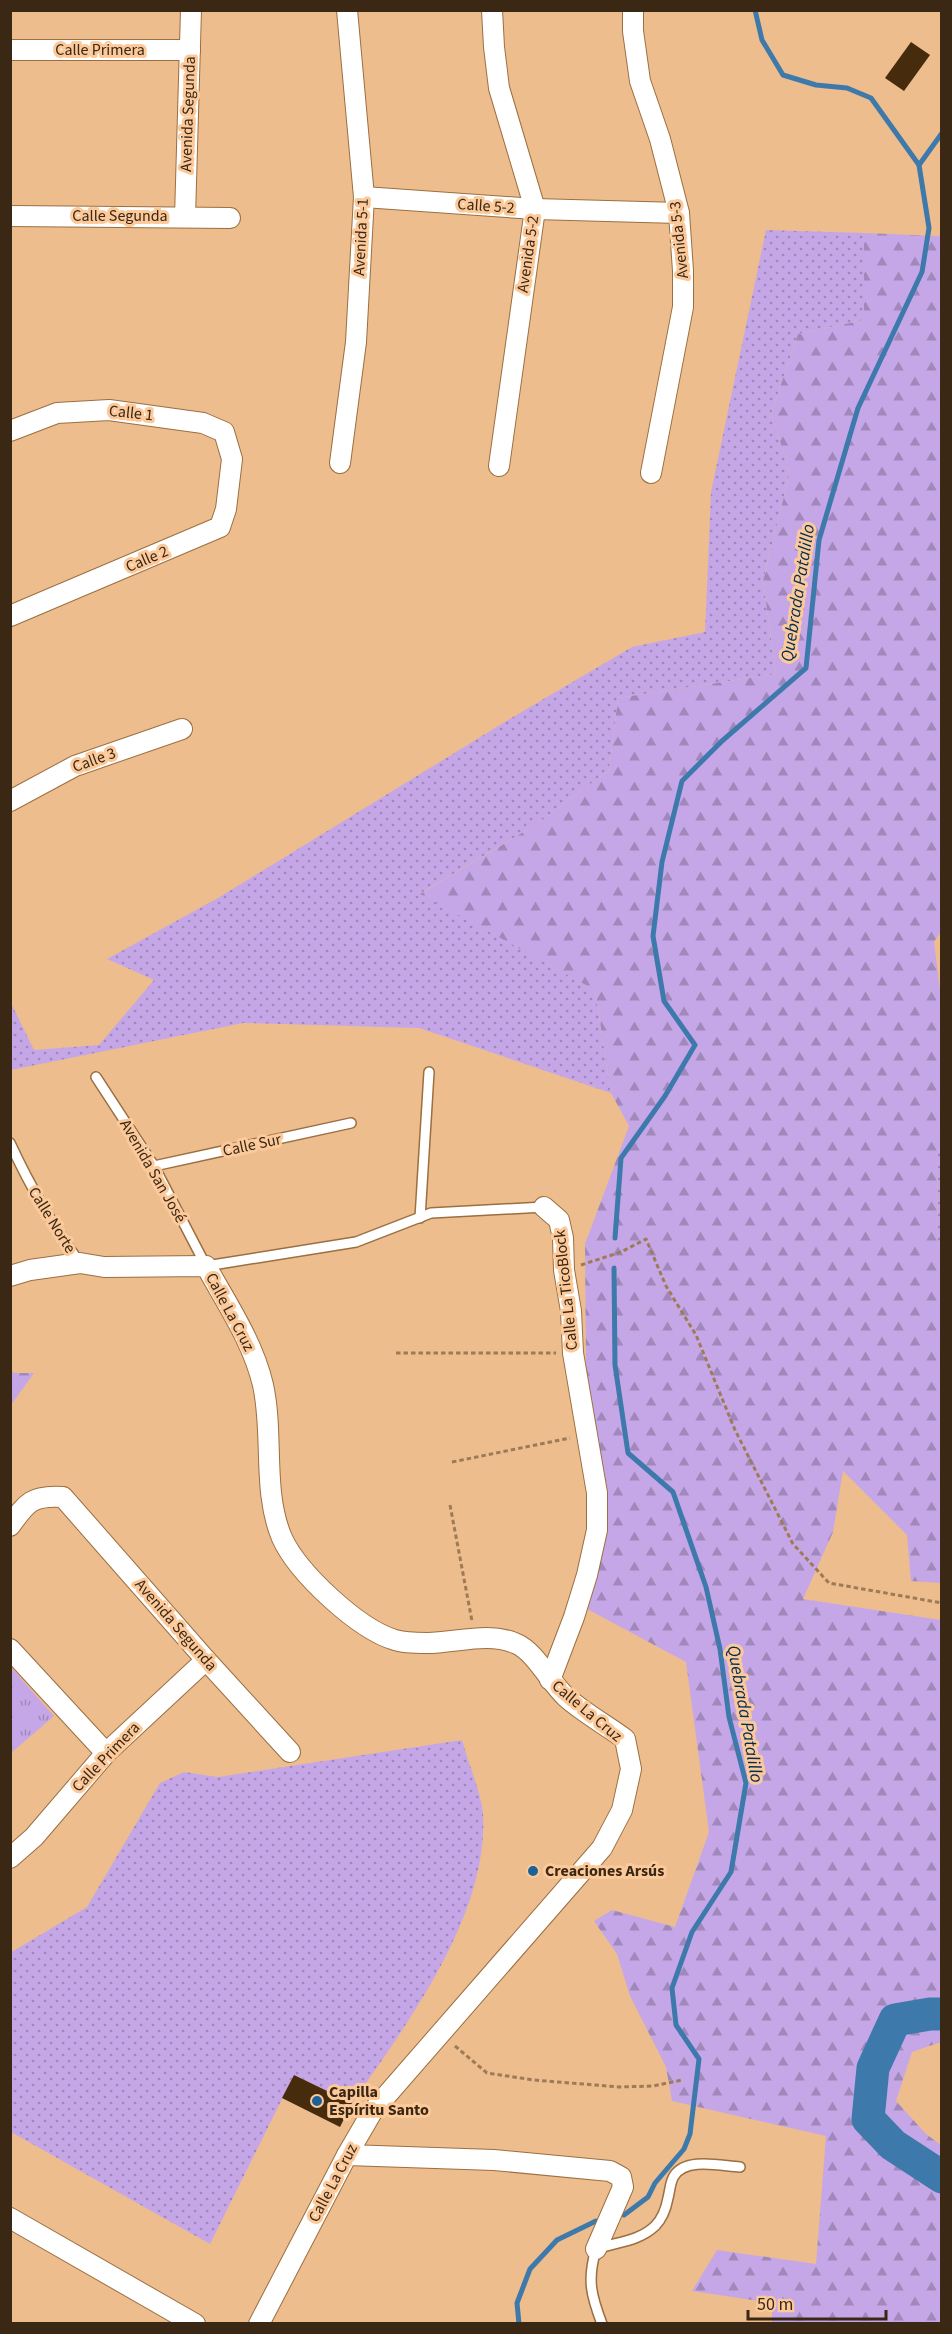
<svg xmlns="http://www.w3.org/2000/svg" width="952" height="2334" viewBox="0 0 952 2334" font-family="'Source Sans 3',sans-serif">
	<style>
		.grass { fill: url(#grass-dots) }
		.forest { fill: url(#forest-firs) }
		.park { fill: url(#park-tufts) }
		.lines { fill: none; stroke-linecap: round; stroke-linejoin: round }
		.stream { stroke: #3d79ab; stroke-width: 5 }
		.river { stroke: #3d79ab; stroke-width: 33 }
		.building { fill: #462b0c }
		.service-casing { stroke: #9b6f41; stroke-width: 12 }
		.minor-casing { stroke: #9b6f41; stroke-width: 22 }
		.path { stroke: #9e7b57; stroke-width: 3; stroke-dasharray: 4.5 3; stroke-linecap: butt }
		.service { stroke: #fff; stroke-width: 9 }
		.minor { stroke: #fff; stroke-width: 20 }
		.poi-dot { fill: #1b6296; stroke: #fbc99a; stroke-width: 2 }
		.labels { text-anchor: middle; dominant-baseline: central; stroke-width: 6; stroke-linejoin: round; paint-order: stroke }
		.street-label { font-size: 16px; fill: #3a2714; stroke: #fbc99a }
		.poi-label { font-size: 16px; font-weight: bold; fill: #3a2714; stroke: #fbc99a; text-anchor: start }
		.water-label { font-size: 18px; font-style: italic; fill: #002e50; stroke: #fbc99a }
	</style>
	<defs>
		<pattern id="grass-dots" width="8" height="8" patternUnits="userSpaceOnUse" patternTransform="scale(1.5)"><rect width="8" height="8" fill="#c5a7e8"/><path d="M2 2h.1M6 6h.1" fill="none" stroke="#a188bb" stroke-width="1.8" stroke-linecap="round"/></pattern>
		<pattern id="forest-firs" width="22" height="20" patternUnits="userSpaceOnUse" patternTransform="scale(1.5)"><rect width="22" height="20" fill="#c5a7e8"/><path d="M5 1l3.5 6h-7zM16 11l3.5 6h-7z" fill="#a188bb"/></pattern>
		<pattern id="park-tufts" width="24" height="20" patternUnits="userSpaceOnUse" patternTransform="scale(1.5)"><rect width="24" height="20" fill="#c5a7e8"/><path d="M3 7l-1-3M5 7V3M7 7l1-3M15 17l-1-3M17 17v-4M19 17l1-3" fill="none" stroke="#a188bb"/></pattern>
	</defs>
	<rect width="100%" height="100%" fill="#edbd8d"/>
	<g class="grass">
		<path d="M766 230 864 233V320L798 334 771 414 790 472 763 581 776 674 618 698 609 770 537 824 421 893 595 990 611 1093 419 1028 243 1023 11 1070 10 1001 34 1050 99 1045 154 980 107 959 218 898 513 717 632 647 705 632 711 492Z"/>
		<path d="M941 1130 942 1249 937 1250 938 1153Z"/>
		<path d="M462 1740C467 1759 482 1796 483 1814 489 1915 407 2024 352 2103L294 2075 210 2244 11 2132 10 1953 87 1907 160 1783 184 1772 218 1777Z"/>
	</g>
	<g class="forest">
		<path d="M941 231 942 930 934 942 942 1006V1130L938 1153 937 1249H942L941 1583 911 1581 907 1535 843 1471 833 1532 803 1599 941 1620V2042L912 2052 896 2101 926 2134 941 2145V2323H772V2303L692 2291 717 2250 816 2264 826 2136 672 2101 666 2067 630 1996 617 1954 594 1921 612 1910 675 1927 709 1832 686 1662 587 1609 608 1530 586 1364 585 1244 629 1126 611 1093 595 990 420 894 537 824 609 770 618 698 776 674 763 581 790 472 771 414 798 334 864 320V233L939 236Z"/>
		<path d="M11 1370 14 1373H34L11 1405Z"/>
	</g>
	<path class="park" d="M10 1666 54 1716 11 1753H10Z"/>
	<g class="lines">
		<g class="stream">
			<path d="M919 165 942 133"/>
			<path d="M615 1238 621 1158 665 1096 695 1045 664 1001 653 936 662 862 682 781 722 741 806 668 819 540 858 408 922 272 929 228 919 165 871 98 847 88 816 85 783 75 762 40 755 10"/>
			<path d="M614 1268 615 1365 628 1453 673 1492 706 1587 720 1649 729 1717 746 1783 731 1872 692 1932 672 1988 676 2025 699 2059 690 2134 684 2149 655 2183 648 2197 624 2215"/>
			<path d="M519 2324 517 2303 530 2269 557 2240 596 2221"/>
		</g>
		<path class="river" d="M942 2014H930L895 2020 873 2068 868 2119 893 2145 942 2177"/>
	</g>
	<g class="building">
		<path d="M911 42 930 55 904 91 885 78Z"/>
		<path d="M294 2075 352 2103 340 2127 282 2098Z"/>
	</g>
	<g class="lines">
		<defs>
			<g id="service">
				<path d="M96 1077 154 1166 206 1266 356 1242 431 1213 544 1207"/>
				<path d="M10 1143C30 1186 52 1225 80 1263"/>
				<path d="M154 1166 351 1123"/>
				<path d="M420 1218 429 1072"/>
				<path d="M602 2324C591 2295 587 2280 596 2249 616 2242 638 2242 655 2226 663 2218 666 2209 668 2198 670 2191 670 2182 674 2176 686 2157 721 2166 740 2167"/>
			</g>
			<g id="minor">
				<path d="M492 10 494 47 499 88 535 209 499 466"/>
				<path d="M633 10V31L640 81 660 139 679 213 683 271V307L651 473"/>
				<path d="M10 50H190"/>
				<path d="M364 197 535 209 679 213"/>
				<path d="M10 216 230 218"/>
				<path d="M185 217 191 10"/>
				<path d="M10 431 57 413 109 410 203 423 224 432 232 459 226 509 220 527 10 616"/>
				<path d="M340 463 356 342 364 197 347 10"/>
				<path d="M10 801 75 766 182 729"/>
				<path d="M544 1207 559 1220 563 1238 564 1270 571 1311 573 1353 597 1493V1530L587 1575 574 1617 550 1680"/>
				<path d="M10 1276 30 1270 80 1263 104 1267 206 1266C227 1304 253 1342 263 1385 274 1435 262 1491 282 1538 298 1573 358 1629 395 1640 404 1643 417 1643 427 1643 456 1643 489 1631 517 1644 535 1652 550 1682 566 1697 584 1713 606 1725 625 1739L631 1769 622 1810 602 1848 372 2112 347 2155 259 2324"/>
				<path d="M10 1526C27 1502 32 1495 63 1497L206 1660 290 1752"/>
				<path d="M10 1649 106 1753"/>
				<path d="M10 1858 34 1837 106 1753 206 1660"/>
				<path d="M347 2155 494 2160 610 2171 621 2177 623 2187 596 2249"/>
				<path d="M10 2218 195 2324"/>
			</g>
		</defs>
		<use href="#service" class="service-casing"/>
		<use href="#minor" class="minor-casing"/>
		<g class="path">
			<path d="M581 1265 621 1252 646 1239 666 1286 696 1335 735 1430 793 1544 829 1583 942 1603"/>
			<path d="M396 1353H556"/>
			<path d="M452 1462 570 1438"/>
			<path d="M450 1505 472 1621"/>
			<path d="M455 2046 487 2073 534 2080 619 2087 653 2086 682 2080"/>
		</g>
		<use href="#service" class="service"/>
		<use href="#minor" class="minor"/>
	</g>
	<g class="poi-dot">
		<circle cx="533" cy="1871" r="6"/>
		<circle cx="317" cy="2101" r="6"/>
	</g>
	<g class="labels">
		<g class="street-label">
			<text x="100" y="50">Calle Primera</text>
			<text transform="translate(188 114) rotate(-88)">Avenida Segunda</text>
			<text transform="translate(486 206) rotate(4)">Calle 5-2</text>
			<text x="120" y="216">Calle Segunda</text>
			<text transform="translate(361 237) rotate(-87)">Avenida 5-1</text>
			<text transform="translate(679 240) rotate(-96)">Avenida 5-3</text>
			<text transform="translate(528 254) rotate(-82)">Avenida 5-2</text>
			<text transform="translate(131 413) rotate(6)">Calle 1</text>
			<text transform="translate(147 559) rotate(-23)">Calle 2</text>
			<text transform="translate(94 760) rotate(-20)">Calle 3</text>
			<text transform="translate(252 1145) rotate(-12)">Calle Sur</text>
			<text transform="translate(153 1171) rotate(60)">Avenida San José</text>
			<text transform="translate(52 1220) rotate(58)">Calle Norte</text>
			<text transform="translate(566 1290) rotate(-96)">Calle La TicoBlock</text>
			<text transform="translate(230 1312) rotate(62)">Calle La Cruz</text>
			<text transform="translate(176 1625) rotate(49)">Avenida Segunda</text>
			<text transform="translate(587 1711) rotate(40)">Calle La Cruz</text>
			<text transform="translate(106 1757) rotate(-46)">Calle Primera</text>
			<text transform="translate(333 2183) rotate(-62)">Calle La Cruz</text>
		</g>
		<g class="poi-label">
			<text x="545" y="1871">Creaciones Arsús</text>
			<text x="329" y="2092">Capilla<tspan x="329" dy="18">Espíritu Santo</tspan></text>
		</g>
		<g class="water-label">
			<text transform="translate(798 593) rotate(-81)">Quebrada Patalillo</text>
			<text transform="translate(745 1714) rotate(80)">Quebrada Patalillo</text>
		</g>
	</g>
	<rect width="952" height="2334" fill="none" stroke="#3a2714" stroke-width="24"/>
	<path d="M748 2310v9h138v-9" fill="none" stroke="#3a2714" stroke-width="3"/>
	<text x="757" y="2310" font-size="18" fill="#3a2714" stroke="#fbc99a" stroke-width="4.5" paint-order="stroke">50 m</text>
</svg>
